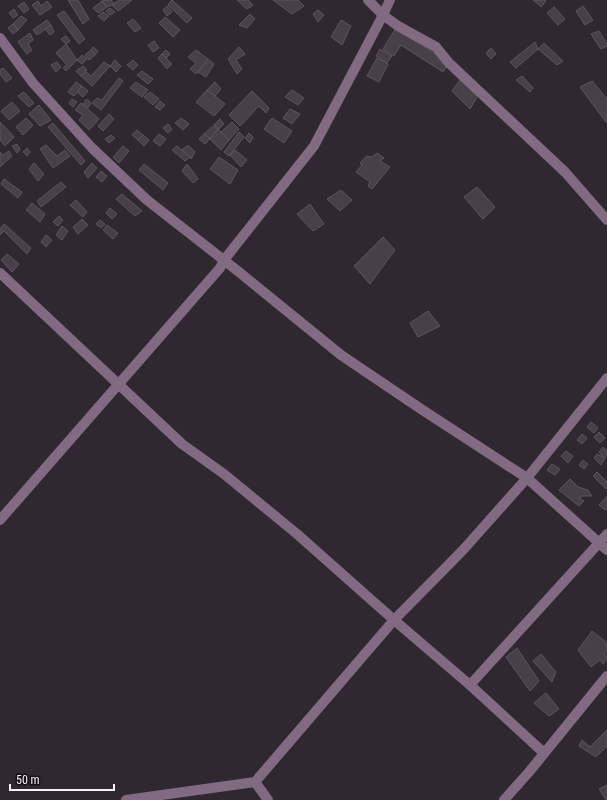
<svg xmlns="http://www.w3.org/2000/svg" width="607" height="800" viewBox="0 0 607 800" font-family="'Roboto Condensed',sans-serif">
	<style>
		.building { fill: #484049; stroke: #5d545d }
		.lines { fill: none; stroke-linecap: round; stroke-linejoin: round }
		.minor { stroke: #826a83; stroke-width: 10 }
	</style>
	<rect width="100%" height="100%" fill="#302830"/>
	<g class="building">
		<path d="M68 0H78L89 19 83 24Z"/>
		<path d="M104 0H111L114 4 107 7 102 1Z"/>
		<path d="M119 0H132L118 11 112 5Z"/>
		<path d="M172 0 192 18 187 23 168 5Z"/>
		<path d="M237 0H248L253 5 247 9Z"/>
		<path d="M273 0H298L304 6 292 14Z"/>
		<path d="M533 0H544L546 1 541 7Z"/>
		<path d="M38 1 41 6 47 1 52 7 40 15 32 5Z"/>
		<path d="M102 1 107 7 98 13 93 8Z"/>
		<path d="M24 2 29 9 24 13 18 6Z"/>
		<path d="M167 6 172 12 167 16 163 10Z"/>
		<path d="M583 6 593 20 585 25 576 11Z"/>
		<path d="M554 7 565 19 558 25 547 13Z"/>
		<path d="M110 8 115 12 110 15 106 11Z"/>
		<path d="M14 9 18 15 13 18 9 13Z"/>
		<path d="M318 10 324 15 318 22 313 14Z"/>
		<path d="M64 11 85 39 79 44 57 15Z"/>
		<path d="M103 12 109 16 104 21 98 16Z"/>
		<path d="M250 14 255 19 247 28 239 25Z"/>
		<path d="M21 16 27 20 18 30 13 24Z"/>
		<path d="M165 17 180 30 173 37 159 23Z"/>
		<path d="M133 19 141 28 135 32 127 23Z"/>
		<path d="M47 20 51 25 37 35 33 30Z"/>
		<path d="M341 20 351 26 342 45 331 37Z"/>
		<path d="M13 24 18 30 13 34 8 28Z"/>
		<path d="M51 25 54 32 50 35 45 29Z"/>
		<path d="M396 28 449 63 443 72 401 45 394 56 383 49Z"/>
		<path d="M599 31 607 44V46L601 49 591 34Z"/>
		<path d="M30 33 33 40 28 44 32 50 27 54 18 42Z"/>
		<path d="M66 36 70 41 66 44 61 39Z"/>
		<path d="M154 41 159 48 153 52 148 45Z"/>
		<path d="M535 42 538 49 516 68 510 62Z"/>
		<path d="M544 43 563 61 557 65 538 49Z"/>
		<path d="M66 44 77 60 66 71 63 68 67 65 56 53Z"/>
		<path d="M93 47 98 51 95 55 91 50Z"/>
		<path d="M239 47 245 54 236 60 242 69 237 74 228 59Z"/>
		<path d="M491 48 496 54 491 59 486 53Z"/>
		<path d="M380 49 392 56 387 63 376 56Z"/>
		<path d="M91 50 95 55 89 60 85 55Z"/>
		<path d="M166 50 170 54 166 58 162 54Z"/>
		<path d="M196 50 208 59 196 74 190 69 196 63 188 57Z"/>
		<path d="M162 54 172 64 167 69 158 58Z"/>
		<path d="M82 55 87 59 82 64 77 60Z"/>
		<path d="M377 58 388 64 379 82 367 76Z"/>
		<path d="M208 59 214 64 206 77 198 72Z"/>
		<path d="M115 60 121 66 116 72 110 66Z"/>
		<path d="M133 60 138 65 133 70 127 65Z"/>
		<path d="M57 62 61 67 56 72 51 65Z"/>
		<path d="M104 62 110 66 92 86 81 76 85 71 91 76Z"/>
		<path d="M83 66 87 70 81 76 76 71Z"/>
		<path d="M3 68 12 78 6 82 0 74V70Z"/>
		<path d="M142 71 153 79 148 84 137 75Z"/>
		<path d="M463 76 480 92 470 109 452 91Z"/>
		<path d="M522 76 533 88 530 92 516 80Z"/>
		<path d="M119 78 123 81 101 110 92 103 97 98 102 100Z"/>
		<path d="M592 81 607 99V122H606L580 87Z"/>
		<path d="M76 82 82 86 74 96 68 92Z"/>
		<path d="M136 82 148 90 142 97 130 88Z"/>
		<path d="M215 82 221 89 215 96 207 90Z"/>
		<path d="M82 86 88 91 83 97 77 92Z"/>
		<path d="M207 90 225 104 214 116 196 102Z"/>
		<path d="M292 90 304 98 298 105 285 97Z"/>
		<path d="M252 91 269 108 266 113 259 106 240 126 229 115Z"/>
		<path d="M24 92 34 103 29 107 18 96Z"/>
		<path d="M150 92 159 99 153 105 144 97Z"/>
		<path d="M72 99 77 102 73 107 69 103Z"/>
		<path d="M87 99 91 103 88 108 83 104Z"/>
		<path d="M160 101 165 105 160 110 155 107Z"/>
		<path d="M12 102 20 111 9 120 1 111Z"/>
		<path d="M81 103 99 119 89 130 79 120 83 115 75 110Z"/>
		<path d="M39 105 51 120 40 126 29 114Z"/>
		<path d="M290 109 300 114 292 124 283 118Z"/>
		<path d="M109 114 114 119 103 131 98 126Z"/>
		<path d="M26 118 33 125 23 135 16 127Z"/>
		<path d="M181 118 189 124 183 130 175 123Z"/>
		<path d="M272 118 292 131 284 143 264 129Z"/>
		<path d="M220 119 224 124 219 129 214 125Z"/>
		<path d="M0 122 14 137 5 146 0 140Z"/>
		<path d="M232 122 239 129 229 140 221 132Z"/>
		<path d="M53 123 85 161 81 165 48 127Z"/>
		<path d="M168 124 172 129 168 133 163 128Z"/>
		<path d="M213 126 218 129 210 139 204 134Z"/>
		<path d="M218 129 229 140 221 150 210 139Z"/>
		<path d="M137 130 143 135 138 140 132 135Z"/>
		<path d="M239 132 244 137 229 156 224 152Z"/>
		<path d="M249 133 253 137 250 143 245 138Z"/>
		<path d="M159 134 166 139 160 146 153 141Z"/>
		<path d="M204 134 210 139 205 144 199 139Z"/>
		<path d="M111 135 115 138 109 143 105 139Z"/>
		<path d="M143 135 149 140 144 146 138 140Z"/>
		<path d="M17 144 20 149 17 153 12 146Z"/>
		<path d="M46 145 57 156 65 150 70 156 53 168 40 149Z"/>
		<path d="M188 145 195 152 191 159 182 150Z"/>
		<path d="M123 146 129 151 119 163 113 157Z"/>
		<path d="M177 146 190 157 185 161 172 150Z"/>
		<path d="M27 148 30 152 27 156 23 152Z"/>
		<path d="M235 150 247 160 241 167 230 155Z"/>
		<path d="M9 151 12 156 0 167V152L3 155Z"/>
		<path d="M377 153 384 158 380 161 390 167 372 189 368 186 370 182 356 172 362 165 360 163 367 156 372 157Z"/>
		<path d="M219 157 238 170 230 184 210 169Z"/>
		<path d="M34 163 44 174 38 181 29 169Z"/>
		<path d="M92 163 97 168 88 178 84 172Z"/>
		<path d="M144 164 168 183 163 190 139 170Z"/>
		<path d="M187 164 198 179 193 183 182 171Z"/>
		<path d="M101 171 107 176 102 182 96 177Z"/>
		<path d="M4 179 22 192 18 198 1 184Z"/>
		<path d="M61 182 66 187 41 207 37 201Z"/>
		<path d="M477 187 495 207 483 219 464 197Z"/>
		<path d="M341 190 352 200 340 211 327 199Z"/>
		<path d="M122 194 142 211 135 216 116 199Z"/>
		<path d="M76 200 87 212 83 217 70 205Z"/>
		<path d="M32 203 45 214 40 222 26 210Z"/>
		<path d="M310 204 324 224 313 231 297 214Z"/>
		<path d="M110 208 117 214 112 219 106 213Z"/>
		<path d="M59 216 63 220 58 226 53 222Z"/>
		<path d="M82 219 88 225 78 234 73 227Z"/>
		<path d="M100 220 105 224 101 228 96 224Z"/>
		<path d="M4 224 31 248 27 254 4 231 0 235V229Z"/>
		<path d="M107 225 118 233 113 239 103 230Z"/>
		<path d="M62 226 68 231 62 240 56 235Z"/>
		<path d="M46 235 52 240 46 247 41 242Z"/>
		<path d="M383 237 395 250 370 284 354 266Z"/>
		<path d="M7 254 19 264 12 272 1 260Z"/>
		<path d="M428 311 440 326 418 337 410 323Z"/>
		<path d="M591 422 598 428 594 433 587 427Z"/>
		<path d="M599 432 605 438 600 443 594 437Z"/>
		<path d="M582 434 587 438 582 444 577 440Z"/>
		<path d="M603 447 607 451V454L605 458 599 452Z"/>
		<path d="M566 451 573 456 568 463 561 456Z"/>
		<path d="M597 454 605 458 601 465 594 458Z"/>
		<path d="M583 460 588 464 584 469 579 465Z"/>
		<path d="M552 464 560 469 555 475 547 470Z"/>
		<path d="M597 472 607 482V488L606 489 593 476Z"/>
		<path d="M570 479 578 487 588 490 592 496H583L579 498 584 501 579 506 559 490Z"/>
		<path d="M607 496V508L605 510 599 505Z"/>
		<path d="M592 631 607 643V650L605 653 607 659 603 664 600 660 591 667 578 650Z"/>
		<path d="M517 648 539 681 530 691 506 657Z"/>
		<path d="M541 654 556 672 552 682 533 661Z"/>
		<path d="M546 693 559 709 549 716 534 703Z"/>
		<path d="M607 730V746L596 757 579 746 582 740 590 747Z"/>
		<path d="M607 785V800H606L599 789Z"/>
	</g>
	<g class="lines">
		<g class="minor">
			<path d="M368 0 383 15 398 26 436 47 449 63 565 172 607 220"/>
			<path d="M0 38 33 83 92 148 147 200 239 272 341 355 421 409 527 478 607 550"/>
			<path d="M0 273 182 444 224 474 297 534 394 620 470 685 544 753"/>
			<path d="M0 520 220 268 224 260 314 146 383 15 390 0"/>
			<path d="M470 685 607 534"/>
			<path d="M255 782 268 800"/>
			<path d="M126 800 255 782 394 620 463 550 527 478 607 378"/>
			<path d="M504 800 529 772 607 676"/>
		</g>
	</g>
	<path d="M10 784v6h104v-6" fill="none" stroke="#f7f2f7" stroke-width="2"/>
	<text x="16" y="784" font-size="12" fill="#f7f2f7" stroke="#161216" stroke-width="3" paint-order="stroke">50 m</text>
</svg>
